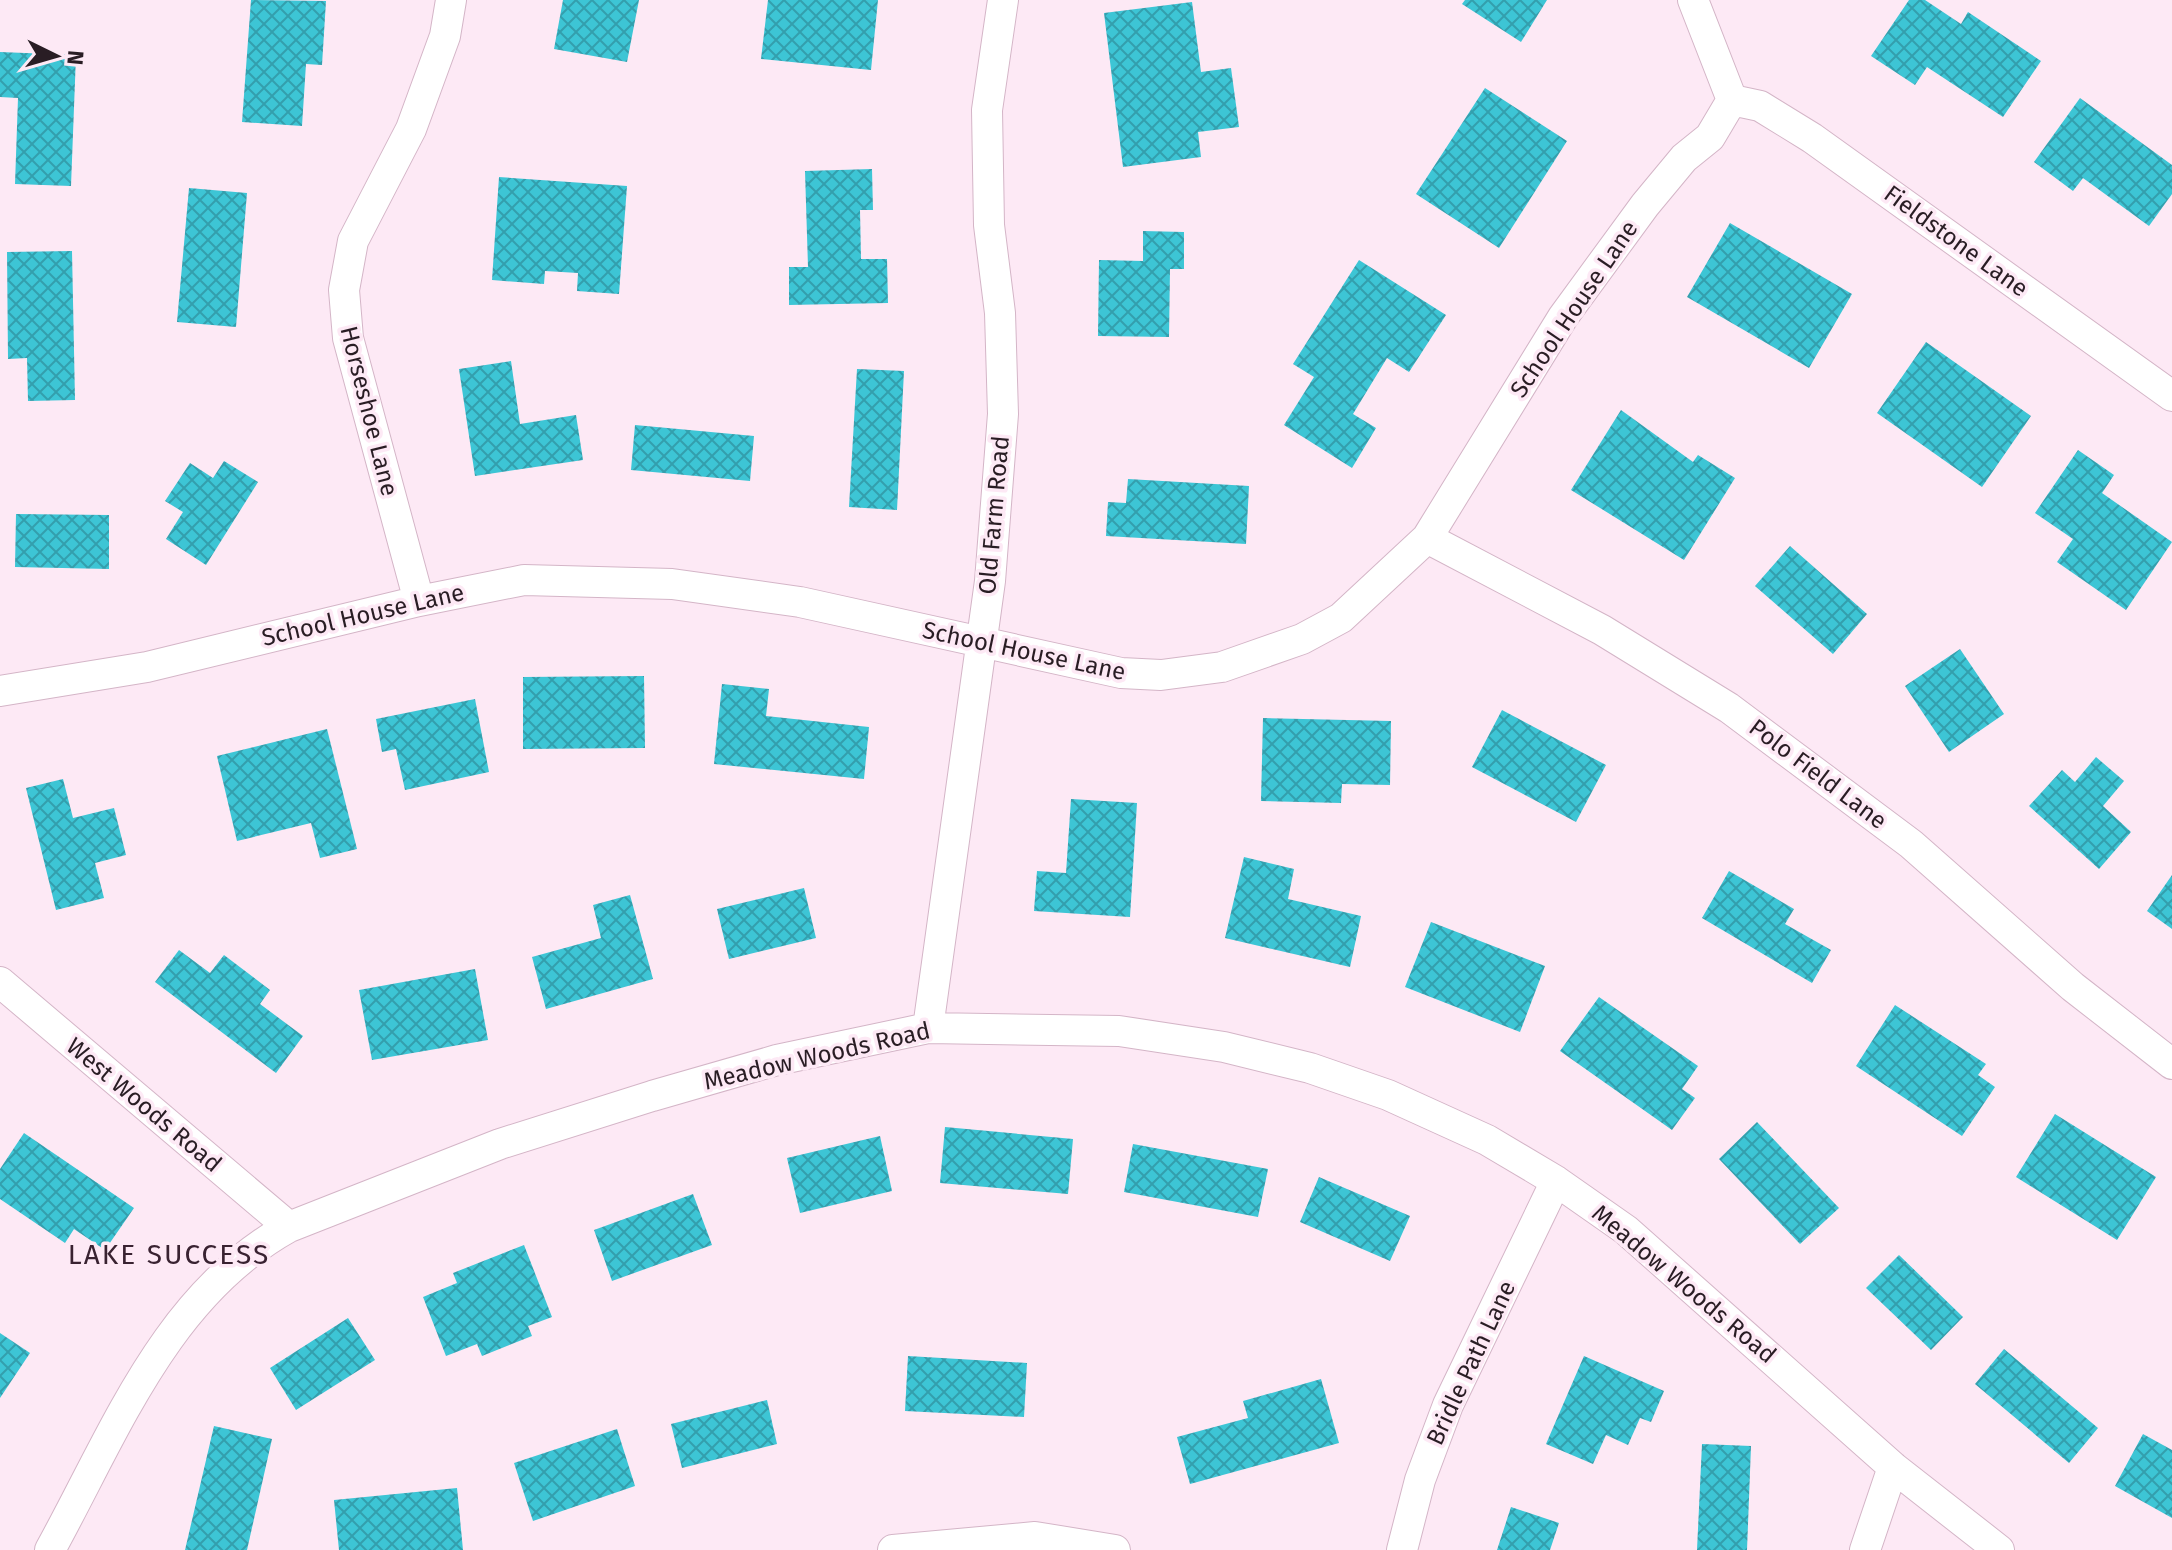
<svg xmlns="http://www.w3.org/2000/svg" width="2172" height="1550" viewBox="0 0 2172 1550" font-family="'Fira Sans',sans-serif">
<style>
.building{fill:url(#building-cross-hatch)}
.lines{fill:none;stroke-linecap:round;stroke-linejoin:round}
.street-casing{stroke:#d4b5c7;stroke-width:32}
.street{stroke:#fff;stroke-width:30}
.labels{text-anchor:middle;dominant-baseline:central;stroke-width:7;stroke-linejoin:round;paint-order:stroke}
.street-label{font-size:24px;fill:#291d24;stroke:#fde9f5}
.quarter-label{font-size:28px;letter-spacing:2px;fill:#392231;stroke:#fde9f5}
</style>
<defs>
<pattern id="building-cross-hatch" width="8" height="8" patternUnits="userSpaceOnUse" patternTransform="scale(2)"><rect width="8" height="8" fill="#3dc5d5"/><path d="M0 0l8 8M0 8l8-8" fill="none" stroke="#339fad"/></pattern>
</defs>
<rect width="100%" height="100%" fill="#fde9f5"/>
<!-- building -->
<path class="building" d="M251 0 326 1 322 65 306 64 302 126 242 122Z
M563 0H639L627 62 554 49Z
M768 0H878L871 70 761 59Z
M1465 0H1547L1521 42 1462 4Z
M1909 0H1925L1961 24 1968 12 2041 61 2003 117 1927 67 1915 85 1871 56Z
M1192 2 1201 72 1231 68 1239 127 1198 132 1201 157 1123 167 1104 13Z
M0 52 76 55 71 186 15 184 18 98 0 97Z
M1485 88 1567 141 1499 248 1416 194Z
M2080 98 2172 165V194L2149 226 2083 178 2073 191 2034 162Z
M872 169 873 210H860L861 259H887L888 303 789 305V267H808L805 171Z
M499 177 627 186 619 294 577 291 578 273 545 271 544 284 492 280Z
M189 188 247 193 236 327 177 322Z
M1730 223 1852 294 1809 368 1687 297Z
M1143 231 1184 232V269H1170L1169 337 1098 336 1099 260 1143 261Z
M72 251 75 400 28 401 27 358 8 359 7 252Z
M1359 260 1446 315 1409 372 1387 358 1353 414 1376 428 1352 468 1284 425 1314 377 1293 364Z
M1926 342 2031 416 1982 487 1877 413Z
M511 361 520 424 576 415 583 460 475 476 459 369Z
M857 369 904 371 897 510 849 507Z
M1621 410 1693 462 1698 455 1735 478 1684 560 1571 490Z
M635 425 754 436 750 481 631 470Z
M2078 450 2114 475 2102 493 2172 542 2126 610 2057 562 2073 539 2035 513Z
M224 461 258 482 206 565 166 539 183 512 165 501 190 463 213 478Z
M1128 479 1249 486 1246 544 1106 536 1108 502 1126 503Z
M16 514 109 515V569L15 567Z
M1790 546 1867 614 1833 654 1755 586Z
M1960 649 2004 714 1949 752 1905 686Z
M644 676 645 748 523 749V677Z
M722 684 769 689 766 716 869 727 864 779 714 764Z
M475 699 489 772 405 790 396 749 382 752 376 719Z
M1502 710 1606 765 1576 822 1472 767Z
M1263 718 1391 721 1390 785 1342 784 1341 803 1261 801Z
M327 729 357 849 320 858 311 823 237 841 217 756Z
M2096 757 2124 781 2103 806 2131 832 2099 869 2029 806 2062 770 2075 782Z
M63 779 73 818 114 808 126 855 95 863 104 898 56 910 26 788Z
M1071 799 1137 803 1130 917 1034 911 1037 871 1066 873Z
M1244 857 1294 869 1288 899 1361 916 1350 967 1225 938Z
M1729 871 1794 909 1785 924 1831 950 1812 983 1702 918Z
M2172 875V929L2147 911Z
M804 888 816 938 729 959 717 909Z
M630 895 653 979 546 1009 532 957 601 938 593 905Z
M1431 922 1545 966 1520 1032 1405 987Z
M179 950 210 973 224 955 270 990 260 1004 303 1036 276 1073 155 982Z
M475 969 488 1040 372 1060 359 990Z
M1599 997 1698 1066 1682 1089 1695 1098 1672 1130 1560 1051Z
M1895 1005 1986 1064 1978 1075 1995 1087 1962 1136 1856 1066Z
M2055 1114 2156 1177 2117 1240 2016 1177Z
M1757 1122 1839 1208 1800 1244 1719 1159Z
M945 1127 1073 1139 1068 1194 940 1183Z
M24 1133 134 1208 105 1250 74 1229 65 1243 0 1199V1169Z
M880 1136 892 1191 800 1213 787 1158Z
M1133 1144 1268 1169 1258 1217 1124 1192Z
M1319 1177 1410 1216 1390 1261 1300 1222Z
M693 1194 712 1245 612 1281 594 1230Z
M524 1245 552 1317 528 1326 532 1336 482 1356 477 1344 446 1356 423 1297 457 1283 453 1273Z
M1899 1255 1963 1317 1931 1350 1866 1288Z
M348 1318 375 1360 296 1410 270 1368Z
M0 1333 30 1353 0 1398Z
M2004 1349 2098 1428 2069 1463 1975 1384Z
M908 1356 1027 1363 1024 1417 905 1411Z
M1584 1356 1664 1391 1651 1422 1640 1418 1628 1445 1606 1435 1593 1464 1546 1444Z
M1321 1379 1339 1443 1190 1484 1177 1437 1248 1418 1243 1401Z
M767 1400 777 1444 682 1468 671 1424Z
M214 1426 272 1439 247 1550H185Z
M617 1429 635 1486 533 1521 514 1463Z
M2143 1434 2172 1450V1518L2115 1486Z
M1702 1444 1751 1446 1747 1550H1697Z
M457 1488 463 1550H339L334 1500Z
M1511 1507 1559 1523 1550 1550H1497Z"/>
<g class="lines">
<!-- street casing -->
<g class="street-casing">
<path id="street" d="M1732 100 1760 106 1812 138 2172 396
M1427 538 1602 630 1729 708 1911 844 2073 987 2172 1064
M419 601 348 338 344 290 353 241 411 129 445 36 451 0
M0 691 147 667 419 601 524 580 672 584 800 602 1121 673 1161 675 1222 667 1302 639 1341 618 1427 538 1563 317 1645 205 1684 158 1710 137 1732 100 1693 0
M0 982 289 1227
M928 1028 990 581 1003 414 1000 313 989 225 987 110 1003 0
M50 1550C115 1432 166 1295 289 1227L500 1144 652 1096 777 1060 928 1028 1119 1031 1224 1047 1310 1068 1388 1095 1487 1140 1556 1181 1626 1230 1893 1467 1999 1550
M893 1550 1035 1537 1115 1550
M1402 1550 1420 1480 1448 1405 1556 1181
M1865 1550 1893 1467"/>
</g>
<!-- street -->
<use href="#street" class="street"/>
</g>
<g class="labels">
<!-- street labels -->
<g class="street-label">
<text transform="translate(1956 241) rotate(36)">Fieldstone Lane</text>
<text transform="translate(1574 309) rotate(-56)">School House Lane</text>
<text transform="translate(369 411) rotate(76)">Horseshoe Lane</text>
<text transform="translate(994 515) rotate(-85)">Old Farm Road</text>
<text transform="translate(363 615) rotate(-13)">School House Lane</text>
<text transform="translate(1024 651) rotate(12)">School House Lane</text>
<text transform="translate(1818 774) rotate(37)">Polo Field Lane</text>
<text transform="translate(817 1056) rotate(-13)">Meadow Woods Road</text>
<text transform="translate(144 1105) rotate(40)">West Woods Road</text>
<text transform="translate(1684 1284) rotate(40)">Meadow Woods Road</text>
<text transform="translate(1471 1363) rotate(-65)">Bridle Path Lane</text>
</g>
<!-- quarter labels -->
<g class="quarter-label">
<text x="169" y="1254">LAKE SUCCESS</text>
</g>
</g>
<!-- north arrow -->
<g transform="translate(56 56) rotate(95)" stroke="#fde9f5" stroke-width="6" paint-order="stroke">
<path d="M0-6L14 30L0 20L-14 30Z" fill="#291d24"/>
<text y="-12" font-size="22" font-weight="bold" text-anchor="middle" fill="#291d24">N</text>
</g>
</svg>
